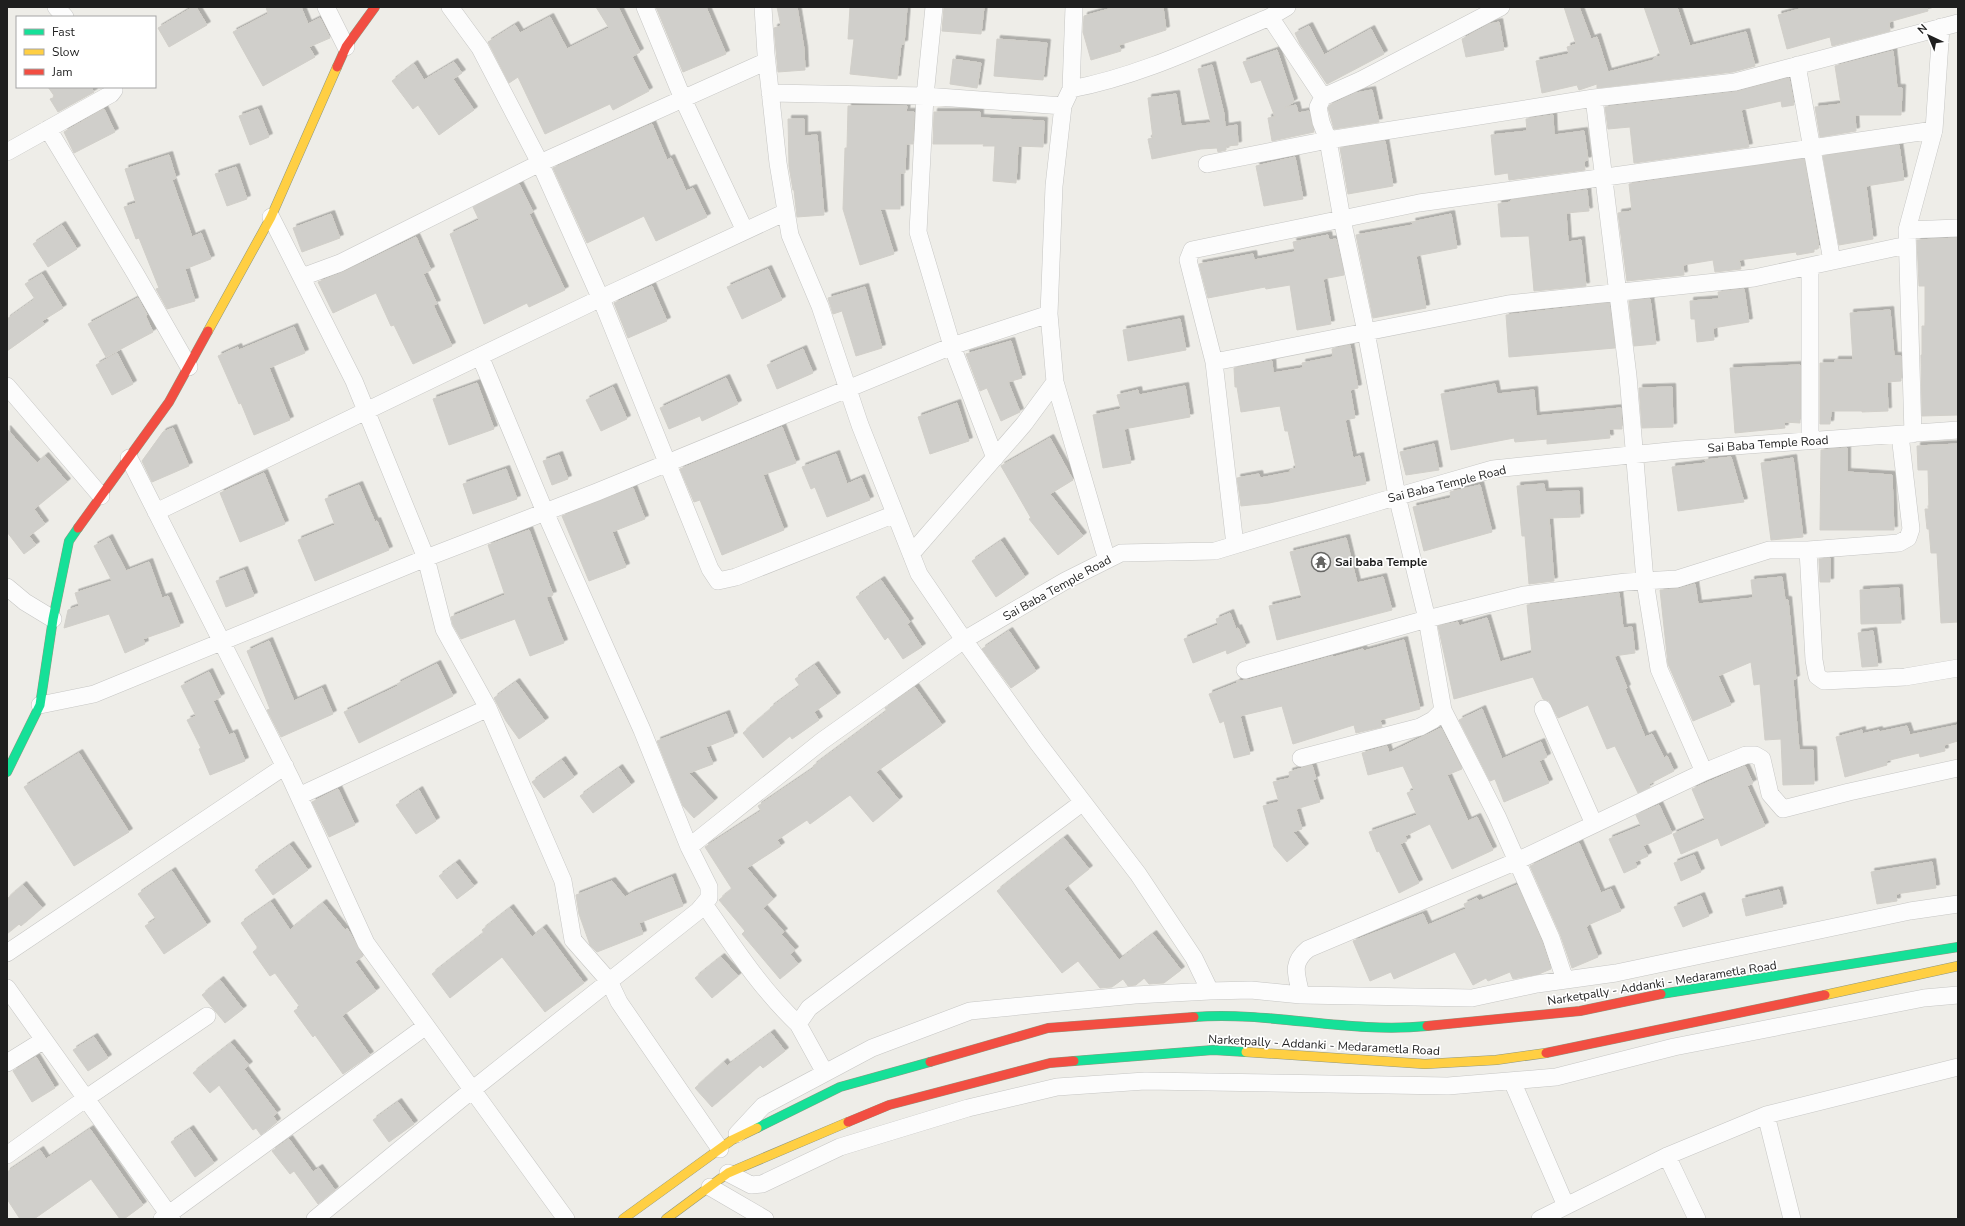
<svg xmlns="http://www.w3.org/2000/svg" width="1965" height="1226" viewBox="0 0 1965 1226" font-family="'Nunito Sans',sans-serif">
<style>
.building{fill:#d0cfcb;stroke:#d1cfc9;filter:url(#shadow)}
.lines{fill:none;stroke-linecap:round;stroke-linejoin:round}
.street-casing{stroke:#c6c6c4;stroke-width:18}
.fast-casing{stroke:#909880;stroke-width:10}
.slow-casing{stroke:#909880;stroke-width:10}
.jam-casing{stroke:#909880;stroke-width:10}
.street{stroke:#fcfcfc;stroke-width:17}
.fast{stroke:#16e098;stroke-width:9}
.slow{stroke:#ffcf43;stroke-width:9}
.jam{stroke:#f24e42;stroke-width:9}
.labels{text-anchor:middle;dominant-baseline:central;stroke-width:3.5;stroke-linejoin:round;paint-order:stroke}
.street-label{font-size:12px;fill:#1f1f1f;stroke:#fff}
.poi-label{font-size:12px;font-weight:bold;fill:#1f1f1f;stroke:#fff;text-anchor:start}
</style>
<defs>
<filter id="shadow"><feDropShadow dx="3.5" dy="-3.5" stdDeviation="0" flood-color="#0004"/></filter>
</defs>
<rect width="100%" height="100%" fill="#eeede8"/>
<!-- building -->
<path class="building" d="M193 7H196L207 25 169 47 158 28Z
M266 7H301L308 24 320 18 330 38 309 47 315 57 263 86 233 32 268 14Z
M596 7H618L640 52 632 57 649 91 613 110 610 104 545 134 518 77 509 83 488 42 515 25 520 33 550 17 567 49 609 28Z
M656 7H706L726 54 683 72Z
M777 7H797L804 49 805 70 778 72 774 28 781 26Z
M850 7H907L904 44H901L897 79 850 74 854 39H848Z
M944 7H984L981 34 942 31Z
M1116 7H1163L1166 30 1119 45 1121 51 1091 60 1083 32 1084 16Z
M1564 7H1579L1591 39 1597 37 1608 72 1654 60V58L1661 56 1644 7H1677L1690 46 1746 32 1755 66 1733 72 1597 88V84L1579 90 1577 85 1542 93 1536 61 1569 54 1567 47 1576 44Z
M1807 7H1927L1928 11 1889 22 1890 31 1832 46 1830 37 1787 49 1778 15Z
M1499 22 1504 50 1466 57 1462 39 1490 24Z
M1309 26 1324 55 1371 29 1384 54 1327 84 1300 44 1295 33Z
M997 39 1047 43 1043 80 994 76Z
M1277 50 1294 102 1284 108 1296 105 1298 113 1309 111 1314 132 1272 141 1268 118 1275 117 1261 80 1251 83 1243 62Z
M1893 51 1897 88H1902L1901 115H1855L1856 131 1820 137 1815 107 1841 104 1835 66Z
M953 59 981 63 977 88 950 84Z
M454 62 462 73 453 79 474 110 439 135 418 105 413 109 392 81 414 64 424 80Z
M1212 65 1224 114 1225 127 1237 125 1238 145 1226 146V150L1218 152 1217 148 1201 149 1152 159 1148 139 1153 138 1148 98 1176 94 1181 126 1211 123 1198 69Z
M1789 78 1794 105 1782 107 1781 101 1741 110 1749 147 1634 163 1630 127 1608 129 1605 107 1736 92Z
M48 87H91L94 92 58 112 50 99 55 97Z
M1372 90 1379 122 1334 129 1328 108 1330 105 1356 93Z
M848 106H907L906 112H914L913 144H906L905 173H900V209H880L894 254 860 265 843 209 845 148H847Z
M104 109 115 132 74 153 64 132Z
M258 109 269 137 250 145 239 116Z
M934 112H980V118L1044 121 1043 147 1018 146 1016 183 993 181 995 146H983L984 144H933Z
M1553 115 1554 135 1584 131 1588 160 1584 161 1585 170 1509 180 1508 173 1495 175 1491 135 1527 131 1526 119Z
M788 119H804V136L817 135 824 215 797 217 794 190H793L789 166Z
M652 124 667 160 671 158 686 191 693 188 707 217 656 241 644 216 587 243 553 168Z
M1385 141 1393 186 1348 194 1340 148Z
M1899 145 1904 180 1866 186 1873 239 1839 245 1823 156Z
M169 155 176 178 172 180 192 237 201 233 211 259 185 269 195 301 167 309 156 289 159 288 139 238 136 239 124 207 136 203 125 169Z
M1295 157 1303 199 1264 206 1256 166Z
M1804 159 1819 248 1814 249V252L1797 255 1796 252 1739 260 1741 269 1715 272 1713 260 1683 265 1684 275 1627 281 1618 213 1632 211 1629 184Z
M236 167 247 199 227 206 215 174Z
M519 184 533 212 529 214 565 290 529 307 527 303 484 324 450 234 479 220 473 207Z
M1587 190 1589 211 1566 213 1568 242 1581 240 1586 286 1534 291 1529 236 1501 237 1498 204 1511 202V200Z
M331 214 340 238 302 252 293 228Z
M1451 214 1457 248 1416 256 1426 308 1373 318 1356 235 1413 225 1412 222Z
M62 225 77 249 48 267 33 244Z
M1328 235 1329 240 1336 239 1344 275 1323 279 1331 324 1297 330 1290 285 1266 289 1265 287 1208 298 1199 264 1253 254 1254 260 1295 252 1293 242Z
M416 237 431 270 423 274 437 304 433 305 452 346 413 364 394 325 391 326 376 293 333 313 318 282 344 272Z
M1958 238V415L1922 416 1921 355H1922V326H1925V286H1919L1917 240Z
M768 269 782 300 742 319 727 287Z
M42 274 63 308 42 321 45 324 7 351V319L35 299 25 284Z
M652 286 667 321 628 338 614 303Z
M865 287 882 348 856 356 842 311 833 314 828 298Z
M1744 289 1749 322 1713 328 1714 340 1697 342 1695 319H1691L1690 301 1719 299 1718 292Z
M138 298 147 315H145L153 332 106 357 88 324Z
M1650 299 1656 344 1634 346 1629 301Z
M1609 303 1615 348 1509 357 1506 315Z
M1890 310 1894 356H1901V381L1887 382 1888 411 1862 412V411H1831L1830 424H1820V363H1835V360H1853L1850 313Z
M1180 319 1186 350 1128 361 1123 330Z
M294 327 305 353 269 368 290 420 254 435 241 403 239 404 218 356 238 347 239 350Z
M1011 341 1022 378 1008 382 1020 412 1001 421 987 388 980 391 966 354Z
M1350 345 1358 388 1350 390 1355 418 1345 420 1353 458 1360 456 1366 484 1269 503 1241 506 1237 478 1259 474 1260 478 1291 472 1290 470 1296 468 1288 431H1285L1280 406 1241 412 1237 387H1235L1234 368 1272 361 1273 373 1303 368 1302 363 1333 357 1332 349Z
M803 349 813 373 777 389 767 365Z
M117 353 133 384 112 395 96 365Z
M1800 365V423L1784 422 1785 428 1735 433 1730 368Z
M726 378 738 404 702 421 700 416 669 429 660 408Z
M477 383 494 429 449 445 433 399Z
M1495 384 1497 394 1534 390 1536 416 1621 408 1622 429H1609L1610 438 1547 444V439L1515 442 1514 438 1451 450 1441 394Z
M1185 386 1190 417 1124 429 1131 463 1103 468 1093 415 1121 409 1117 395 1138 390 1139 395Z
M613 387 627 419 601 431 586 400Z
M1672 387 1673 427 1642 428 1639 388Z
M957 403 969 441 930 454 918 417Z
M782 427 796 463 763 475 784 530 722 555 700 500 694 502 680 469Z
M173 428 189 466 152 482 142 461 163 432Z
M7 429 37 463 45 456 67 482 34 509 45 524 29 536 36 545 24 554 7 532Z
M1050 438 1073 480 1050 494 1083 536 1058 555 1029 519 1031 518 1001 466Z
M1434 444 1439 470 1406 475 1400 452Z
M1958 444V622L1941 623 1937 553H1931L1929 529H1927L1925 509H1929L1928 470H1918L1917 446Z
M1847 448V472L1892 475 1894 530H1820L1821 450Z
M836 454 847 484 861 478 870 500 827 517 815 487 811 489 802 467Z
M559 455 568 479 552 485 543 461Z
M1731 457 1744 502 1678 511 1672 467 1706 463 1705 460Z
M1793 458 1803 537 1771 540 1761 463Z
M506 469 517 499 473 514 463 484Z
M264 473 285 524 240 542 220 493Z
M1544 484 1545 492 1579 491 1580 517 1549 518 1554 581 1529 584 1525 536H1522L1517 486Z
M359 485 375 522 377 521 389 550 315 581 298 540 335 525 325 499Z
M1480 485 1492 532 1424 551 1413 507 1451 498 1450 492Z
M633 488 645 519 612 532 626 567 589 581 562 516Z
M529 530 553 595 546 597 564 643 530 656 515 619 461 639 453 625 451 617 505 595 488 545Z
M109 538 126 571 149 562 162 598 168 596 180 626 143 639 145 644 125 653 109 614 64 628 68 610 79 606 75 593 112 581 94 546Z
M1346 538 1357 583 1383 577 1392 610 1277 640 1269 606 1302 598 1290 552Z
M1001 541 1025 577 996 597 972 561Z
M1830 558V582H1820L1819 559Z
M244 570 254 596 226 607 216 581Z
M1782 577 1785 600H1788L1796 679 1793 680 1799 750H1813L1814 784 1783 785 1781 739 1765 740 1760 684 1754 685 1751 662 1718 676 1731 705 1693 721 1668 664 1660 590 1678 589 1695 584 1698 604 1753 598 1751 580Z
M881 580 910 622 907 624 922 647 903 659 888 637 885 640 856 597Z
M1899 588 1901 623 1861 624 1860 590Z
M1619 593 1623 628 1632 627 1635 653 1614 656 1627 688 1625 689 1645 737 1652 734 1664 758 1667 756 1674 771 1649 784 1650 787 1638 793 1615 746 1607 749 1588 705 1558 718 1549 701 1543 699 1533 677 1454 699 1438 626 1458 622 1459 626 1487 618 1500 662 1532 653 1527 605Z
M1230 613 1236 629 1238 628 1246 646 1227 654 1226 650 1193 663 1184 639 1218 625 1216 619Z
M1009 631 1036 671 1011 688 982 649Z
M1873 631 1878 666 1862 667 1858 633Z
M1404 640 1420 709 1380 720 1382 727 1356 733 1354 725 1293 744 1282 706 1240 716 1250 754 1234 758 1224 721 1220 723 1209 694 1237 683V681L1248 680 1333 656 1334 657 1363 649 1364 651Z
M269 641 294 701 322 688 333 714 281 737 267 710 270 709 247 651Z
M437 664 453 696 359 743 344 712 398 686 397 684Z
M815 665 837 696 814 712 819 720 792 739 790 736 763 758 743 733 771 709 770 708 800 686 795 679Z
M209 672 221 697 213 701 229 735 234 733 245 761 210 775 199 749 201 748 187 720 196 716 181 686Z
M516 682 545 721 519 739 506 721 494 698Z
M915 687 942 725 876 772 899 800 873 822 850 795 810 824 807 820 777 840 781 846 747 868 773 899 763 908 784 932 781 934 795 950 790 954 798 964 780 979 742 934 745 931 719 900 732 889 705 847 761 811 758 806 814 768 813 766 887 711 885 708Z
M1482 709 1502 759 1541 742 1547 757 1539 761 1549 783 1504 802 1495 779 1490 781 1459 720Z
M726 714 734 736 706 747 713 764 689 773 714 801 694 818 683 806 657 741Z
M1958 725V741L1944 745 1945 751 1920 757 1919 753 1886 761 1887 765 1845 777 1836 737 1862 730V734L1879 730V732L1907 726 1910 735Z
M1441 728 1462 769 1447 775 1468 821 1477 817 1493 850 1452 869 1430 824 1405 836 1407 841 1400 844 1419 883 1399 893 1379 851 1377 852 1369 832 1417 815 1407 793 1414 790 1403 766 1368 775 1362 753 1387 746 1389 753Z
M79 753 129 832 74 866 24 787Z
M562 760 574 777 544 798 532 782Z
M1312 765 1316 779 1313 780 1320 802 1296 809 1302 829 1293 832 1305 847 1287 862 1274 847 1263 806 1279 802 1273 782 1290 778 1289 772Z
M1745 766 1753 783 1747 786 1765 826 1721 846 1718 838 1681 854 1673 834 1705 820 1692 789Z
M619 768 631 785 593 813 580 796Z
M338 789 355 825 329 837 312 802Z
M419 790 436 821 416 834 396 805Z
M1659 805 1672 833 1643 846 1648 856 1635 862 1637 867 1624 873 1609 839 1641 826 1636 815Z
M1064 838 1089 869 1064 889 1119 960 1153 934 1181 970 1164 983 1149 984 1144 978 1136 985 1128 986 1123 979 1112 987 1100 988 1078 961 1062 973 997 891Z
M1579 843 1601 893 1611 889 1621 911 1588 925V926L1586 927 1598 957 1572 968 1560 934 1530 866Z
M290 845 308 870 273 895 255 870Z
M1694 855 1701 872 1681 881 1674 863Z
M1932 862 1936 888 1896 894 1897 901 1877 904 1871 872Z
M456 863 474 886 457 899 439 876Z
M172 871 207 925 164 954 145 926 156 919 138 894Z
M672 877 683 906 639 923 643 934 597 952 590 945 579 914 576 895 612 881 625 897 632 893Z
M23 885 42 908 21 926 19 924 7 934V899Z
M1517 885 1542 942 1551 969 1539 974 1513 979 1510 972 1488 981 1486 978 1473 985 1455 952 1394 979 1391 972 1370 981 1353 941 1423 914 1428 925 1466 909 1464 904 1477 898 1479 901Z
M1779 890 1783 907 1746 916 1742 899Z
M1701 896 1709 916 1683 927 1674 907Z
M271 902 290 930 323 903 345 930 347 928 363 956 355 962 376 991 342 1016 370 1055 343 1074 315 1035 313 1037 294 1011 300 1007 275 973 270 976 253 952 258 948 241 923Z
M510 908 532 937 543 928 584 983 545 1012 502 957 450 998 432 974 484 933 482 930Z
M721 957 738 976 712 998 695 978Z
M220 980 243 1009 225 1023 202 995Z
M771 1033 785 1051 763 1068 760 1065 712 1107 695 1088 724 1062 727 1066Z
M94 1037 108 1058 88 1071 73 1050Z
M231 1043 249 1065 244 1069 277 1113 273 1116 277 1122 261 1135 256 1128 253 1130 219 1085 210 1093 193 1073Z
M36 1057 55 1088 32 1102 13 1071Z
M398 1102 414 1124 389 1142 373 1120Z
M90 1129 143 1205 124 1219H120L91 1179 34 1219H20L7 1199V1172L40 1150 46 1159Z
M190 1129 214 1163 195 1177 171 1142Z
M289 1139 313 1172 319 1168 335 1190 318 1204 294 1171 290 1174 272 1151Z"/>
<g class="lines">
<!-- street casing -->
<g class="street-casing">
<path id="street" d="M56 7 65 17
M326 7 346 47
M450 7 480 48 540 163 604 306 710 569 718 581 736 577 895 514
M645 7 683 99 745 231
M763 7 766 54 778 163 790 235 820 306 860 425 919 574 964 640 1037 742 1138 874 1194 958 1210 991
M1270 17 1323 97
M1797 65 1832 261
M1071 89 1074 7
M770 93 925 96 1063 106 1071 89C1141 76 1205 44 1270 17L1287 7
M1594 98 1628 376 1645 581 1659 669 1704 772
M48 129 135 273 189 367
M7 152 111 94 114 90 113 87
M1207 164 1328 140 1594 98 1735 82 1958 23
M271 217 354 381 426 558 444 629 488 708 563 881 573 940 609 981 619 1002 720 1149
M1907 230 1958 228
M302 277 340 263 540 163 767 61
M1214 362 1188 260 1192 250 1419 203 1757 156 1934 130
M1055 382 1107 560
M7 386 101 496
M1913 434 1907 230 1934 130 1941 27
M1810 441V266
M129 458 291 779 366 943 566 1219
M995 458 952 346 1049 314 1054 186 1063 106
M156 512 601 298 786 212
M1235 545 1214 362 1508 304 1754 278 1907 245
M1808 550 1814 660 1817 676 1824 681 1905 677 1958 668
M911 554 1024 424 1055 382 1049 314
M7 587 25 602 53 619
M1245 670 1427 619 1524 595 1626 582 1677 579 1769 550H1808L1899 543 1908 538 1911 529 1900 435
M40 705 94 694 426 558 597 492 952 346 918 232 925 96 934 7
M1543 709 1594 824
M1443 710 1497 816 1551 938 1565 980
M1301 758 1420 727 1433 720 1443 710 1427 619 1397 496 1366 332 1342 219 1328 140 1321 122 1318 107 1323 97 1361 80 1501 7
M299 796 488 708
M689 847 822 741 964 640 1065 581 1121 553 1215 551 1378 502 1493 469 1679 450 1958 430
M704 904C733 946 761 989 798 1024
M7 953 285 766
M7 988 172 1219
M1301 995C1297 975 1290 964 1308 949L1517 861 1704 772 1746 755H1755L1762 759 1770 794 1783 809 1849 792 1958 768
M7 1063 44 1040
M825 1073 798 1024 809 1008 1083 802
M1512 1081 1566 1206 1667 1156 1766 1115 1958 1067
M1766 1115 1792 1219
M737 1134 763 1106 872 1048 970 1011 1135 995 1210 991 1251 990 1301 995 1472 998 1537 984 1616 973 1910 911 1958 904
M7 1155 85 1099 207 1016
M1667 1156 1697 1219
M728 1173 751 1185 762 1184 840 1147 968 1108 1057 1087 1145 1081 1448 1086 1556 1077 1674 1047 1924 998 1958 995
M710 1187 765 1219
M162 1219 426 1026
M315 1219 472 1090 698 911 709 898V887L689 847 642 730 545 512 480 356
M1540 1219 1566 1206"/>
</g>
<!-- fast casing -->
<g class="fast-casing">
<path id="fast" d="M7 772 40 705 53 619 69 541 78 528
M1661 994 1958 947
M1194 1017C1271 1011 1349 1034 1427 1026
M1074 1061 1213 1050 1246 1052
M757 1128 840 1087 930 1062"/>
</g>
<!-- slow casing -->
<g class="slow-casing">
<path id="slow" d="M208 331 271 217 337 67
M1825 995 1958 966
M1246 1052 1425 1064 1496 1060 1546 1053
M623 1219 732 1140 757 1128
M666 1219 728 1173 848 1122"/>
</g>
<!-- jam casing -->
<g class="jam-casing">
<path id="jam" d="M337 67 346 47 375 7
M78 528 169 402 208 331
M1427 1026 1580 1011 1661 994
M1546 1053 1825 995
M930 1062 1048 1028 1194 1017
M848 1122 889 1105 1050 1063 1074 1061"/>
</g>
<!-- street -->
<use href="#street" class="street"/>
<!-- fast -->
<use href="#fast" class="fast"/>
<!-- slow -->
<use href="#slow" class="slow"/>
<!-- jam -->
<use href="#jam" class="jam"/>
</g>
<!-- icons -->
<defs>
<g id="temple-ring" transform="scale(1)"><circle r="9.5" fill="#fff" stroke="#676765" stroke-width="1.5"/><path d="M0-6L5-2H3V0L6.5 2.5H4V6H1.5V3h-3V6H-4V2.5H-6.5L-3 0V-2H-5Z" fill="#676765"/></g>
</defs>
<g fill-rule="evenodd">
<use href="#temple-ring" x="1321" y="562"/>
</g>
<g class="labels">
<!-- street labels -->
<g class="street-label">
<text transform="translate(1768 444) rotate(-4)">Sai Baba Temple Road</text>
<text transform="translate(1447 484) rotate(-14)">Sai Baba Temple Road</text>
<text transform="translate(1057 588) rotate(-29)">Sai Baba Temple Road</text>
<text transform="translate(1662 983) rotate(-9)">Narketpally - Addanki - Medarametla Road</text>
<text transform="translate(1324 1045) rotate(3)">Narketpally - Addanki - Medarametla Road</text>
</g>
<!-- poi labels -->
<g class="poi-label">
<text x="1335" y="562">Sai baba Temple</text>
</g>
</g>
<!-- border -->
<rect width="1965" height="1226" fill="none" stroke="#1f1f1f" stroke-width="16"/>
<!-- legend -->
<rect x="16" y="16" width="140" height="72" fill="#ffffff" stroke="#a5a5a5"/>
<rect x="24" y="29" width="20" height="6" fill="#16e098" stroke="#a5a5a5"/>
<text x="52" y="36" font-size="12" fill="#1f1f1f">Fast</text>
<rect x="24" y="49" width="20" height="6" fill="#ffcf43" stroke="#a5a5a5"/>
<text x="52" y="56" font-size="12" fill="#1f1f1f">Slow</text>
<rect x="24" y="69" width="20" height="6" fill="#f24e42" stroke="#a5a5a5"/>
<text x="52" y="76" font-size="12" fill="#1f1f1f">Jam</text>
<!-- north arrow -->
<g transform="translate(1929 36) rotate(316)" stroke="#ffffff" stroke-width="3" paint-order="stroke">
<path d="M0-3L7 15L0 10L-7 15Z" fill="#1f1f1f"/>
<text y="-6" font-size="11" font-weight="bold" text-anchor="middle" fill="#1f1f1f">N</text>
</g>
</svg>
